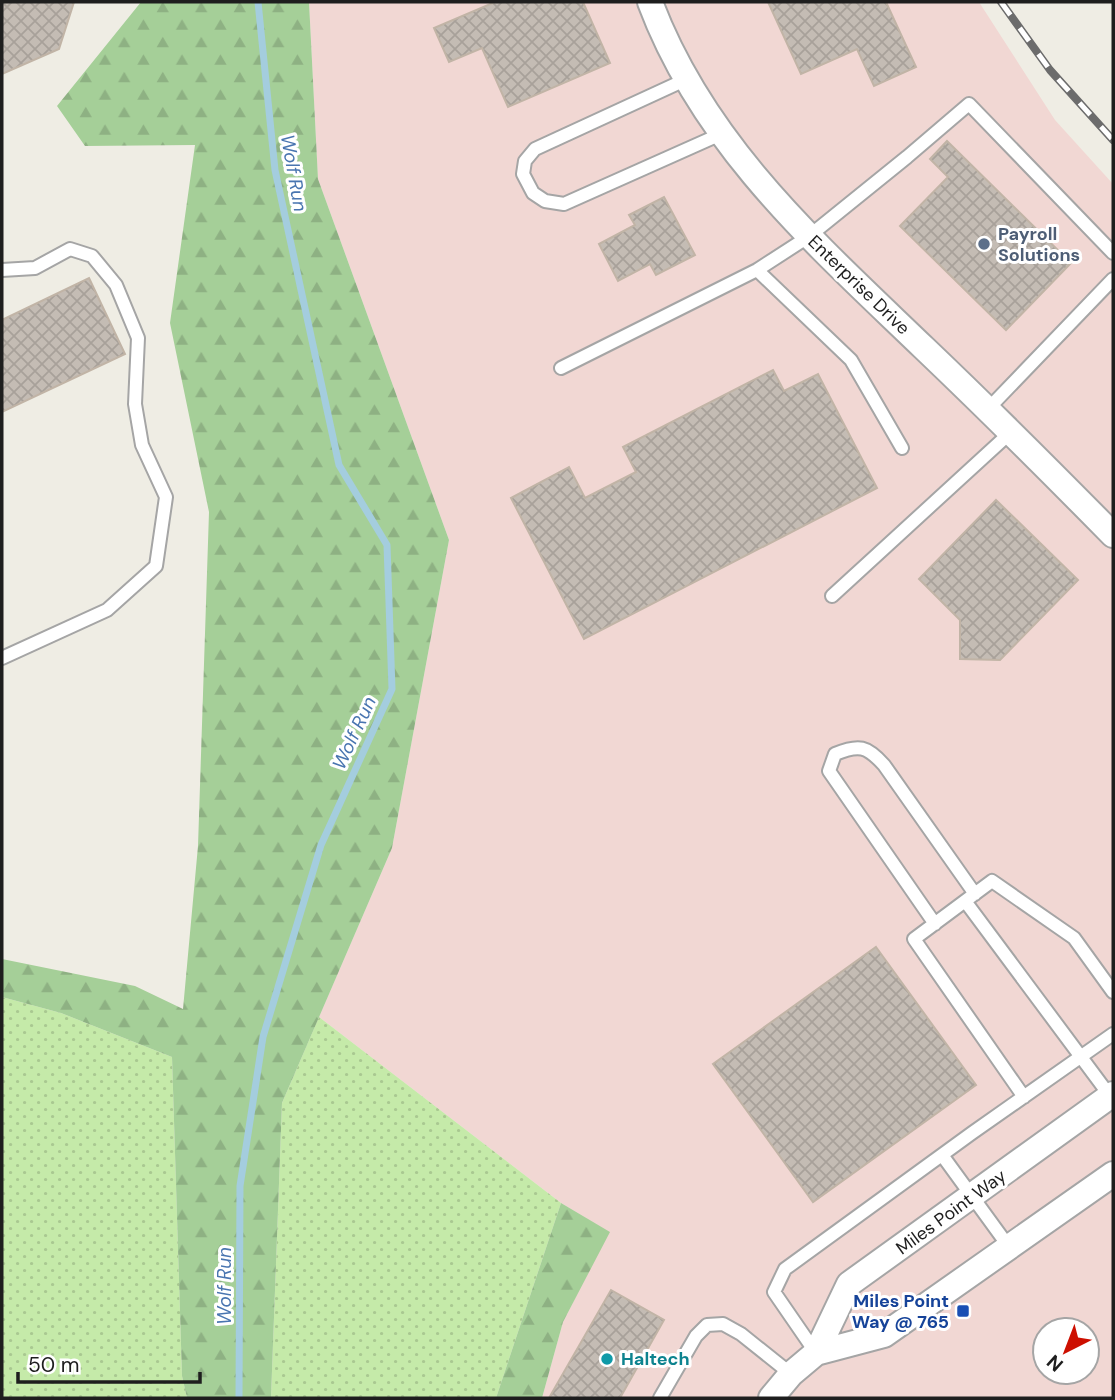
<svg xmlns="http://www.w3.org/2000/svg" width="1115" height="1400" viewBox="0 0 1115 1400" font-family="'DM Sans',sans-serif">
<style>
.commercial{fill:#f1d7d3;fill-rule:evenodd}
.grass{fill:url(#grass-dots)}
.forest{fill:url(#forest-firs)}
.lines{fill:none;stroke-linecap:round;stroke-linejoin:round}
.stream{stroke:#a4cdde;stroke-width:7}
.building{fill:url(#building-cross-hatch);stroke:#c1b4a6;stroke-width:2}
.lane-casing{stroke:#a5a5a5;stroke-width:16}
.street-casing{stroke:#a5a5a5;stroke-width:28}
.lane{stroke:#fff;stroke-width:12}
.street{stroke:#fff;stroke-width:24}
.rail-casing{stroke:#6c6c6c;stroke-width:8}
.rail{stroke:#fff;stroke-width:5;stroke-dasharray:16;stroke-linecap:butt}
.service-dot{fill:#5c6f8a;stroke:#fff;stroke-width:2.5}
.transit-dot{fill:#1a4fb4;stroke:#fff;stroke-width:2.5}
.culture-dot{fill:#0f9aa8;stroke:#fff;stroke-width:2.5}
.labels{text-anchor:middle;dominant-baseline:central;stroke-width:6;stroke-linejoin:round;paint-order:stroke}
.service-label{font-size:18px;font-weight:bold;fill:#4e5e75;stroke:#fff;text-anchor:start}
.street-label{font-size:18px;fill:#1e1e1e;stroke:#fff}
.transit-label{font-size:18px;font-weight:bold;fill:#164399;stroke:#fff;text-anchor:end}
.culture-label{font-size:18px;font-weight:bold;fill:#0d838f;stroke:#fff;text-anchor:start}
.water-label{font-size:19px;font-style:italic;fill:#4975b0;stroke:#fff}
</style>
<defs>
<pattern id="grass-dots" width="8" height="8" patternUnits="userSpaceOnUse" patternTransform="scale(1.75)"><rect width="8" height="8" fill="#c5eaa9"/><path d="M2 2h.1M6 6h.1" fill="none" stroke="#a9c891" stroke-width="1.8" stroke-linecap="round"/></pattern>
<pattern id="forest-firs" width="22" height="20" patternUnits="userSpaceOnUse" patternTransform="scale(1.75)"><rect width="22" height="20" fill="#a5cf98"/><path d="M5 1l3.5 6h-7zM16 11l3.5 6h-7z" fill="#8eb183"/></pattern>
<pattern id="building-cross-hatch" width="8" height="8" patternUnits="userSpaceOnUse" patternTransform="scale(1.75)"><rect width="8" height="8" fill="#c4bcb4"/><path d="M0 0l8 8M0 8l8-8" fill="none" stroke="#a8a19a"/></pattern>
</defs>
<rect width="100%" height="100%" fill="#efede4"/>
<!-- commercial -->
<path class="commercial" d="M309 2H979L1055 120 1113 184V1398H542L563 1322 609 1232 561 1203 319 1017 392 848 449 540 318 179ZM1045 1330H1087V1372H1045Z"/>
<!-- grass -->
<path class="grass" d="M2 997 61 1013 172 1057 182 1376 187 1398H2Z
M319 1017 561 1203 496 1398H271L282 1103Z"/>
<!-- forest -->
<path class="forest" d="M141 2H309L318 179 449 540 392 848 282 1103 271 1398H187L182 1376 172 1057 61 1013 2 997V959L135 986 183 1009 198 846 209 512 170 323 195 145 85 146 57 106Z
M561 1203 610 1232 563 1322 542 1398H496Z"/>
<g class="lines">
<!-- stream -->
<path class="stream" d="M239 1398 240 1186 263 1037 321 845 392 689 387 545 339 465 275 170 258 2"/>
</g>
<!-- building -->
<path class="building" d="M2 2H74L59 49 2 74Z
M495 2H583L610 63 508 107 482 48 449 62 434 28Z
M768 2H886L916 67 874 86 857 49 801 74Z
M947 141 1071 263 1006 330 900 226 948 177 930 159Z
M664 197 695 255 656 275 650 264 618 281 599 244 635 225 629 215Z
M89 278 125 354 2 412V320Z
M773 370 784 391 818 374 877 488 584 639 511 498 569 467 585 498 636 472 623 447Z
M996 500 1078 580 1000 660 960 659V620L919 579Z
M876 947 976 1085 813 1202 713 1064Z
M611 1290 664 1320 620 1398H549Z"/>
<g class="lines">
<!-- lane casing -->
<g class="lane-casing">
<path id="lane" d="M687 79 535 149 525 161 523 174 533 193 545 201 564 204 721 134
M2 270 35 268 70 249 92 256 116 285 138 338 135 404 142 445 166 497 156 566 107 610 2 658
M757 270 851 360 902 448
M561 368 757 270 808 237 907 157 969 104 1113 253
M988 409 1113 279
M832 596 1011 432
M965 901 1110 1096
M935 924 829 771 835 754C859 744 867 746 884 765L975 894
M1024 1097 914 939 992 881 1074 938 1113 992
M942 1155 1009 1247
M816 1353 774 1292 785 1269 972 1133 1113 1034
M660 1398 696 1336 707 1325 723 1324 741 1334 791 1374"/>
</g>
<!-- street casing -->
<g class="street-casing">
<path id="street" d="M650 2C704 146 816 244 924 348 988 409 1051 472 1113 535
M816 1353 884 1335 1113 1174
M771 1398 791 1374 816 1353 849 1284 1113 1094"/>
</g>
<!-- lane -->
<use href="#lane" class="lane"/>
<!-- street -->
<use href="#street" class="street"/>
<!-- rail casing -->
<g class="rail-casing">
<path id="rail" d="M1001 2 1050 70 1113 140"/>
</g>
<!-- rail -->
<use href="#rail" class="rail"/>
</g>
<!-- markers -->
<circle class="service-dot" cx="984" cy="244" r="7"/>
<rect class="transit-dot" x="956" y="1304" width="14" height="14" rx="3.5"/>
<circle class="culture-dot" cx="607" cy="1359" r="7"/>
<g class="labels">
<!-- service labels -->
<g class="service-label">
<text x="998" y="234">Payroll<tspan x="998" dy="21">Solutions</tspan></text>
</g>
<!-- street labels -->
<g class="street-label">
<text transform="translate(859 285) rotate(44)">Enterprise Drive</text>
<text transform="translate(951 1212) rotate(-36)">Miles Point Way</text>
</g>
<!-- transit labels -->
<g class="transit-label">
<text x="949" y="1301">Miles Point<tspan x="949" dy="21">Way @ 765</tspan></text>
</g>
<!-- culture labels -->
<g class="culture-label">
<text x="621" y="1359">Haltech</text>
</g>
<!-- water labels -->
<g class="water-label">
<text transform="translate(294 173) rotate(80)">Wolf Run</text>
<text transform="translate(354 733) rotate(-65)">Wolf Run</text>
<text transform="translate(224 1286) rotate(-90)">Wolf Run</text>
</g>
</g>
<!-- border -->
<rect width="1115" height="1400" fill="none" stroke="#1e1e1e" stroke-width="7"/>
<!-- north arrow -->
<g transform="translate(1066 1351) rotate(222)"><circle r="33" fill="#ffffff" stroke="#a5a5a5" stroke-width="2"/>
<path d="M0-5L12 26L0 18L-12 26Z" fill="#cd0f00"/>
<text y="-10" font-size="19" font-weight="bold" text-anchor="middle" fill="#1e1e1e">N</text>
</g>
<!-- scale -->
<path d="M18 1372v10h182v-10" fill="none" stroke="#1e1e1e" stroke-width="3.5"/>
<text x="28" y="1372" font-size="21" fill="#1e1e1e" stroke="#ffffff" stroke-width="5" paint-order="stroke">50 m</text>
</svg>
